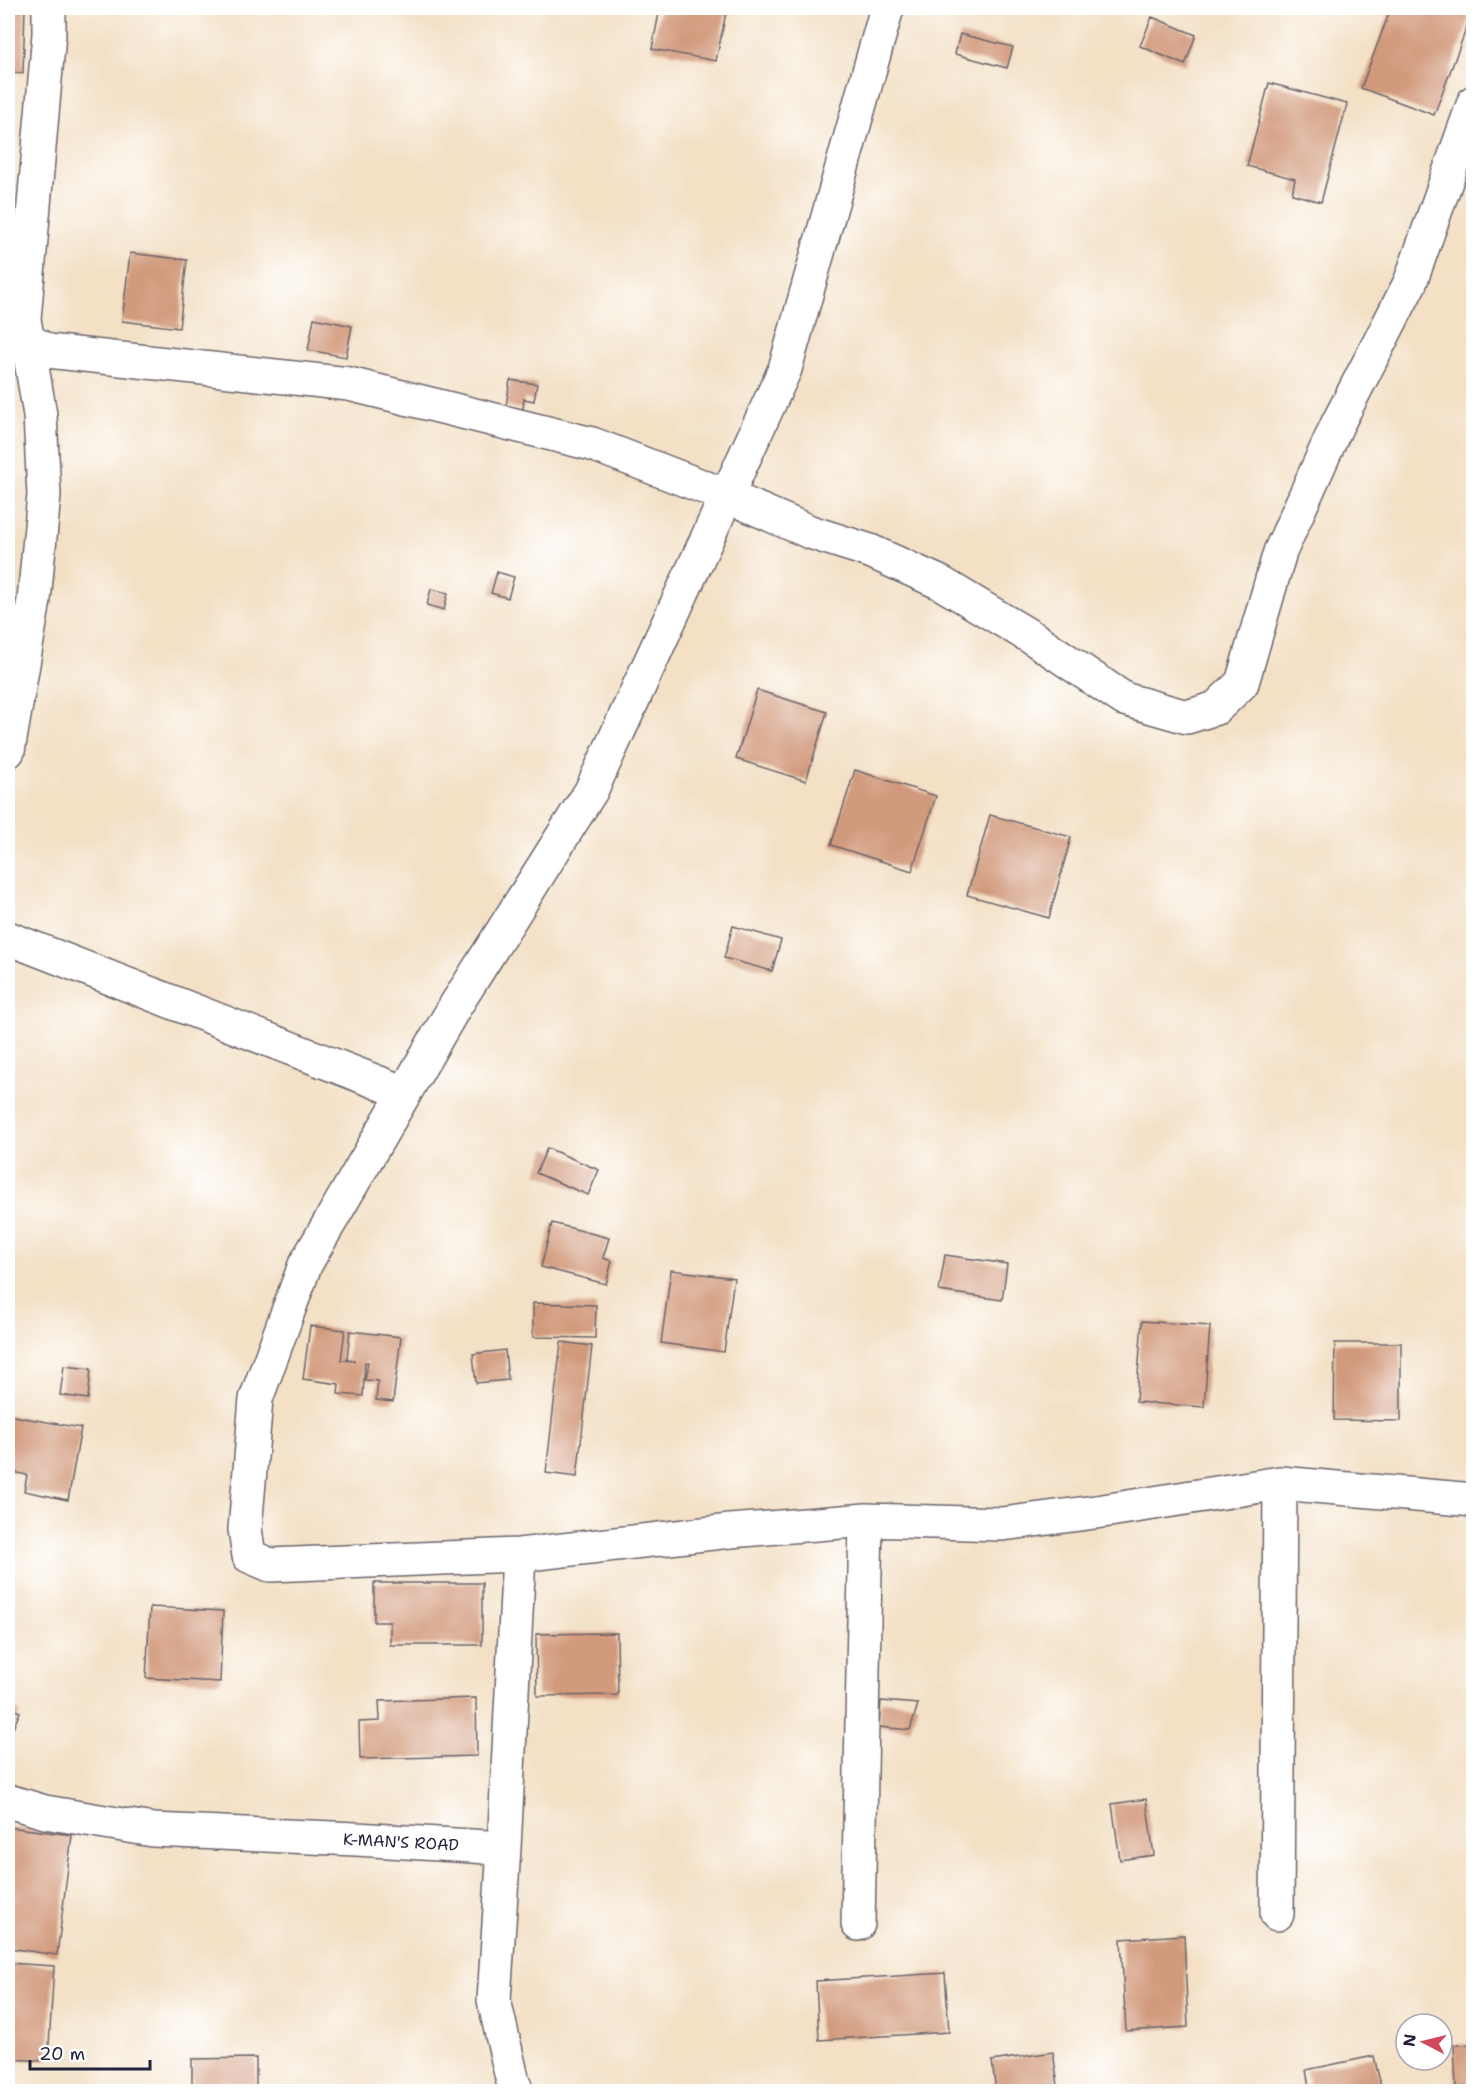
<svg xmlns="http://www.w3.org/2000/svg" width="1481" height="2099" viewBox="0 0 1481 2099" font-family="'Shantell Sans',sans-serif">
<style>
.building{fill:#d29a7b}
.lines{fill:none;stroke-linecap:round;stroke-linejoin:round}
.minor-casing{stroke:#6b646b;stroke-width:36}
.minor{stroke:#fff;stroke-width:33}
.labels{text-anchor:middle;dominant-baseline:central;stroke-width:5;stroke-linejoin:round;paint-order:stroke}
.street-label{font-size:16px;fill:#22223b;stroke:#fff}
</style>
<rect width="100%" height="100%" fill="#fff"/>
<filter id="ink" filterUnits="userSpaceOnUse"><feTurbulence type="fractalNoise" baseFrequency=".0167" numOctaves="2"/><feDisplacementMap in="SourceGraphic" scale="12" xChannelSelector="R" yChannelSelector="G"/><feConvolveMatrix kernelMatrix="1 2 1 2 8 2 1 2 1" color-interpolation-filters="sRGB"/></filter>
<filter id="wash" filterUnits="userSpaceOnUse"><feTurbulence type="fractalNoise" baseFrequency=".008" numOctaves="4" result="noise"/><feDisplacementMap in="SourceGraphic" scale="24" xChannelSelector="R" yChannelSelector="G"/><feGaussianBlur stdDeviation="1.35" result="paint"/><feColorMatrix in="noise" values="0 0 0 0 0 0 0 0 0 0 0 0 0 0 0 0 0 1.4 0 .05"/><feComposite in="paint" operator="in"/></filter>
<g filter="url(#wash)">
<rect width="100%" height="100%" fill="#f3e0c5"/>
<g id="blocks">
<!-- building -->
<path class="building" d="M8 8H25L23 73 8 72Z
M660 8H727L716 61 652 49Z
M1391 8H1474L1434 115 1361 88Z
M1152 17 1196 35 1185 65 1140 46Z
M960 34 1013 47 1007 68 955 54Z
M1269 83 1347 104 1321 202 1292 194 1295 179 1247 166Z
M130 253 187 260 179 328 122 321Z
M314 318 352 326 346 357 308 350Z
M510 380 537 384 534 401 524 399 523 409 506 406Z
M497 572 514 577 508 598 491 593Z
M431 589 448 593 444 610 427 605Z
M757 690 827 712 806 781 736 759Z
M855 770 936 796 912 871 831 845Z
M990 815 1071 837 1049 918 967 895Z
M733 926 781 940 772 971 724 958Z
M547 1148 599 1170 588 1195 536 1173Z
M552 1223 609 1238 603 1258 612 1261 606 1284 541 1267Z
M945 1255 1007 1264 1002 1300 939 1291Z
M671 1270 734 1278 724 1352 661 1343Z
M533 1303 596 1305 595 1338 533 1337Z
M1142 1321 1210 1326 1204 1407 1136 1402Z
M310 1326 345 1330 341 1360 355 1361 347 1360 350 1331 401 1337 393 1402 376 1400 378 1381 365 1380 368 1362H365L363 1396 338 1394 339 1384 303 1379Z
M561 1342 592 1346 577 1477 546 1473Z
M1335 1343H1401V1421L1334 1420Z
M505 1350 508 1380 476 1383 473 1354Z
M64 1366 91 1369 88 1399 60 1395Z
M8 1415 81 1428 68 1500 24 1491 27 1475 8 1471Z
M374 1583H482V1645H390V1622H374Z
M150 1607 223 1611 220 1682 146 1678Z
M617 1633 618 1695 537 1696 536 1634Z
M476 1698 477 1756 360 1759 359 1722 380 1721 379 1701Z
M881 1701 918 1704 910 1730 879 1727Z
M8 1707 20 1712 12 1731 8 1729Z
M1146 1799 1154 1855 1120 1860 1112 1804Z
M8 1827 72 1835 57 1955 8 1948Z
M1184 1935 1188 2027 1126 2031 1121 1939Z
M8 1963 54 1966 48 2061 8 2059Z
M945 1973 949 2032 819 2040 816 1981Z
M1474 2044V2088L1456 2089 1454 2045Z
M1053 2052 1059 2092H996L992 2061Z
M1374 2056 1382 2091 1310 2092 1306 2070Z
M256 2058V2092H192V2059Z"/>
</g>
</g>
<g filter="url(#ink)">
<use href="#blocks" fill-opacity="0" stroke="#6b646b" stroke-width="1.5"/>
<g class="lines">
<!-- minor casing -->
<g class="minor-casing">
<path id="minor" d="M887 8 785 369 591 791 454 1008 305 1265 256 1399 245 1529 249 1556 270 1565 519 1555 730 1531 866 1520 1002 1524 1103 1511 1280 1483 1474 1500
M28 340 48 351 349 384 592 444 727 496 810 532 870 551 941 583 1036 640 1124 699 1187 717 1216 708 1242 683 1280 552 1337 425 1410 283 1474 102
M8 751 34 600 44 495 40 415 24 319 49 34V8
M8 938 405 1093
M8 1801 45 1812 153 1830 356 1839 504 1848 519 1555
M504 1848 494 2000 512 2078 517 2092
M1277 1914 1280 1483
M858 1924 866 1520"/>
</g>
<!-- minor -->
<use href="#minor" class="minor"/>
</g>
</g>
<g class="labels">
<!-- street labels -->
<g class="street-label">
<text transform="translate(401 1842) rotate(3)">K-MAN'S ROAD</text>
</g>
</g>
<!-- margin -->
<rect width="1481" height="2099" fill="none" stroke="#fff" stroke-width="30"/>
<!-- north arrow -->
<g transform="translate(1424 2042) rotate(277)"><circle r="28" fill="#ffffff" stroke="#a7a7b1" stroke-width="1.5"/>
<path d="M0-4.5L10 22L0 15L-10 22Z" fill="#d1495b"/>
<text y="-9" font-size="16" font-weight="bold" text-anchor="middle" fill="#22223b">N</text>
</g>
<!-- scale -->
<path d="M30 2060v9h120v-9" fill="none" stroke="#22223b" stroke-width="3"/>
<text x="39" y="2060" font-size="18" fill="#22223b" stroke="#ffffff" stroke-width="4.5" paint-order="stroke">20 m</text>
</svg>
